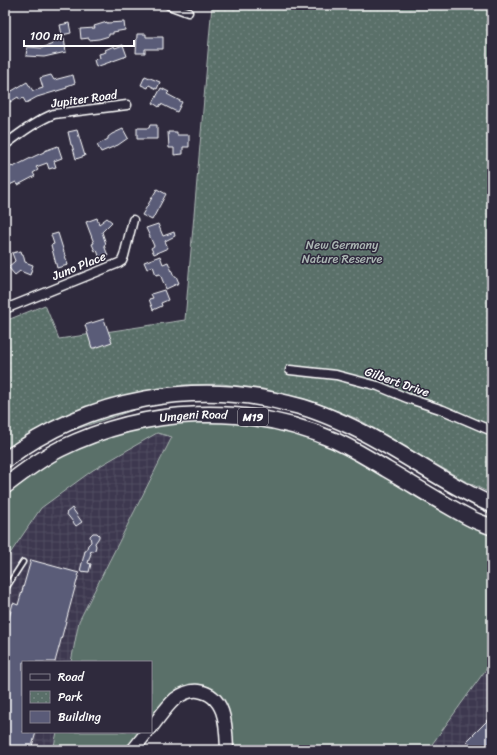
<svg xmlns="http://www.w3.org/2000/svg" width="497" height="755" viewBox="0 0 497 755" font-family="Sriracha,sans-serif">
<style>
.industrial{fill:url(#industrial-grid)}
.grass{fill:#5a6f69;stroke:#acb7b4}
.park{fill:url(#park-dots);stroke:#acb7b4}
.building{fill:#5a5b78;stroke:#fff}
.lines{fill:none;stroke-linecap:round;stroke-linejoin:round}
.lane-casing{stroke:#fff;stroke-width:7}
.street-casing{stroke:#fff;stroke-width:11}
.secondary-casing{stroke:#fff;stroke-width:15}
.highway-casing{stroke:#fff;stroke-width:18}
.lane{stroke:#2f2a3d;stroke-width:4}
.street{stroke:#2f2a3d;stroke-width:8}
.secondary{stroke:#2f2a3d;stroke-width:12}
.highway{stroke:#2f2a3d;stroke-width:15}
.labels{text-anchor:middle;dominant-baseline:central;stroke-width:3;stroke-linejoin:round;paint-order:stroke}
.shield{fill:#2f2a3d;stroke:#c1bfc5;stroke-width:1}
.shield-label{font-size:11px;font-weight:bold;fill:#fff}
.street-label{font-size:12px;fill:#fff;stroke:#2f2a3d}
.park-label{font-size:12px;fill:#acb7b4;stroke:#2f2a3d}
</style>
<defs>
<pattern id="industrial-grid" width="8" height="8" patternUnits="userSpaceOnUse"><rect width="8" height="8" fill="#3c394f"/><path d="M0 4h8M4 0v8" fill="none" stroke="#504d61"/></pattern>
<pattern id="park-dots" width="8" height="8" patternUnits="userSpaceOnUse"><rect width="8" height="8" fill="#5a6f69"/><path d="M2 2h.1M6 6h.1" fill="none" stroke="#738580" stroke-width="1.8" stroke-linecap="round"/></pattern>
</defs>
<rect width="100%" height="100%" fill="#2f2a3d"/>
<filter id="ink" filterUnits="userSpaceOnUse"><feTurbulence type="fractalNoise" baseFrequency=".025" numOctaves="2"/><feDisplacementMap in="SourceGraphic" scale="8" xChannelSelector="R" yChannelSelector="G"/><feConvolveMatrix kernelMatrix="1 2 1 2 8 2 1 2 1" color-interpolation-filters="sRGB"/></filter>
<g filter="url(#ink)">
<!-- industrial -->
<path class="industrial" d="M157 433 172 437 79 621 71 662H23V732H57L53 750H5V561L41 508 93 470Z
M492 661V750H431L430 747Z"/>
<!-- grass -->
<path class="grass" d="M178 416 311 432 492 528V661L430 747 431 750H227L220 705 192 691 151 726V662H71L79 621 172 437 157 433 93 470 41 508 5 561V487L60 450Z
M57 732H146L131 750H53Z"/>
<!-- park -->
<path class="park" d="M212 5H492V494L463 480 358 419 312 401 263 389 222 384 182 385V394L22 447 5 470V321L45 305 59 339 185 320Z"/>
<!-- building -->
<path class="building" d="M107 22V23L124 22 125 30 113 32V34H109V36L99 39 89 40V38L81 39 80 29 95 28 94 26Z
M69 23 71 33 62 35 60 25Z
M137 34H146V37H163V49H145V53H136Z
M64 38 66 52 44 57 26 56 27 47 42 48 53 44V40Z
M123 45 127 56 96 67 94 60 100 58 99 54 106 52 105 50 114 46 115 48Z
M51 75 54 80 73 75 75 83 67 86V88L37 97 26 103 23 98 20 100 18 97 10 102 5 95 27 82 33 91 43 88 40 78Z
M145 76 160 82 157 89 149 85 148 88 141 85Z
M161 88 169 92 167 94 182 102 177 112 161 104 159 107 153 103Z
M150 125H157V139H137V128H149Z
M123 129 128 138 118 145 101 152 97 145 108 139V137L112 134Z
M77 130 85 156 76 159 72 145H71L68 132Z
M168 132H177V135H189V147H183V154L174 155V148H169Z
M58 146 62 158 54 161 56 167 49 169 47 163 36 167 38 170 33 173 35 176 18 185 16 182 5 187V170L12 166 13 167 35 156 44 152V151Z
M157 189 166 194 152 220 142 215Z
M97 218 99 224 107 218 112 222 102 232 106 244 104 245 108 256 100 259 97 250 95 251 92 244 94 243 86 222Z
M158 224 163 236 174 232 175 236 165 241 168 248 154 254 151 248 154 246 146 228Z
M58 233 68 265 57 268 51 245 54 244 51 235Z
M21 251 22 254H23L25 262 33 265 30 275 20 271 15 275 8 267 15 261 12 253Z
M160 256 163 264 168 262 174 276H176L179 283 166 289 160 274 156 275 153 266 147 269 144 262Z
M164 290 168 300 161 303 162 306 153 310 149 299 153 298 151 294Z
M104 319 112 342 95 348H92L85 325Z
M72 508 82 522 76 526 66 513Z
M93 533H97L99 535V537L98 539 95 543 96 546 95 550 90 552 91 553 88 563 91 564 89 572 80 571 85 551H86L88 545 91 542 90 536Z
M31 560 79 573 55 662H23V732H36L31 750H5V633L13 603 18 605Z
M492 716V743L490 745 474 747 467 741Z"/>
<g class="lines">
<!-- lane casing -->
<g class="lane-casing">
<path id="lane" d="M5 590 23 562"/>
</g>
<!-- street casing -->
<g class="street-casing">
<path id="street" d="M169 5 188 12
M5 145C20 133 36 121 54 114L127 105
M5 309 119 263 122 261 124 256 133 220
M290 370 336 375 378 386 407 398 443 410 492 431"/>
</g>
<!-- secondary casing -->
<g class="secondary-casing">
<path id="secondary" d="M151 728C159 718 166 707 175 699 182 694 190 690 198 691 227 695 226 729 227 750
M133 750 147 732"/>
</g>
<!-- highway casing -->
<g class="highway-casing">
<g id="highway">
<path d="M5 460C89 397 198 378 298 406 317 411 335 419 352 427 400 450 443 483 492 505"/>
<path id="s1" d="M5 486C23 472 40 459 60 449 146 407 248 402 336 441 353 449 370 459 386 469 414 485 441 503 470 518 477 522 485 524 492 527"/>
</g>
</g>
<!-- lane -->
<use href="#lane" class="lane"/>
<!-- street -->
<use href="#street" class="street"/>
<!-- secondary -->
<use href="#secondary" class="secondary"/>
<!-- highway -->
<use href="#highway" class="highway"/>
</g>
</g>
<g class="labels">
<!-- shield labels -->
<rect class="shield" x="238" y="408" width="30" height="18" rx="3"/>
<g class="shield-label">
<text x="253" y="417">M19</text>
</g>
<!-- street labels -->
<g class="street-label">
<text transform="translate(84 99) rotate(-8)">Jupiter Road</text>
<text transform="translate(79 266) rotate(-22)">Juno Place</text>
<text transform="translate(397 382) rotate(19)">Gilbert Drive</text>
<text stroke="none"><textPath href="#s1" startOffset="205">Umgeni Road</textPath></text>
</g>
<!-- park labels -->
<g class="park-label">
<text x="342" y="245">New Germany<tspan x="342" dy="14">Nature Reserve</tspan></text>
</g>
</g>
<!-- margin -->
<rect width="497" height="755" fill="none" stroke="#2f2a3d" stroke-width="20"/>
<rect x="10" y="10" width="477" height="735" fill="none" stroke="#fff" stroke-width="1.5" filter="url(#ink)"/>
<!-- legend -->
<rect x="22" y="661" width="130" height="72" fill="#2f2a3d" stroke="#827f8b"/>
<rect x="30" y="674" width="20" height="6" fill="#2f2a3d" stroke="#827f8b"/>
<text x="58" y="681" font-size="12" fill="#ffffff">Road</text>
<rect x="30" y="691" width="20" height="12" fill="url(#park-dots)" stroke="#827f8b"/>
<text x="58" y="701" font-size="12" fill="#ffffff">Park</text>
<rect x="30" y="711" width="20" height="12" fill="#5a5b78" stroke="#827f8b"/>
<text x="58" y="721" font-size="12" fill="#ffffff">Building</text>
<!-- scale -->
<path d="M24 40v6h110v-6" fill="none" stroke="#ffffff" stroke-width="2"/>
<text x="30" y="40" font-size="12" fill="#ffffff" stroke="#2f2a3d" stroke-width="3" paint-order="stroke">100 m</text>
</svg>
